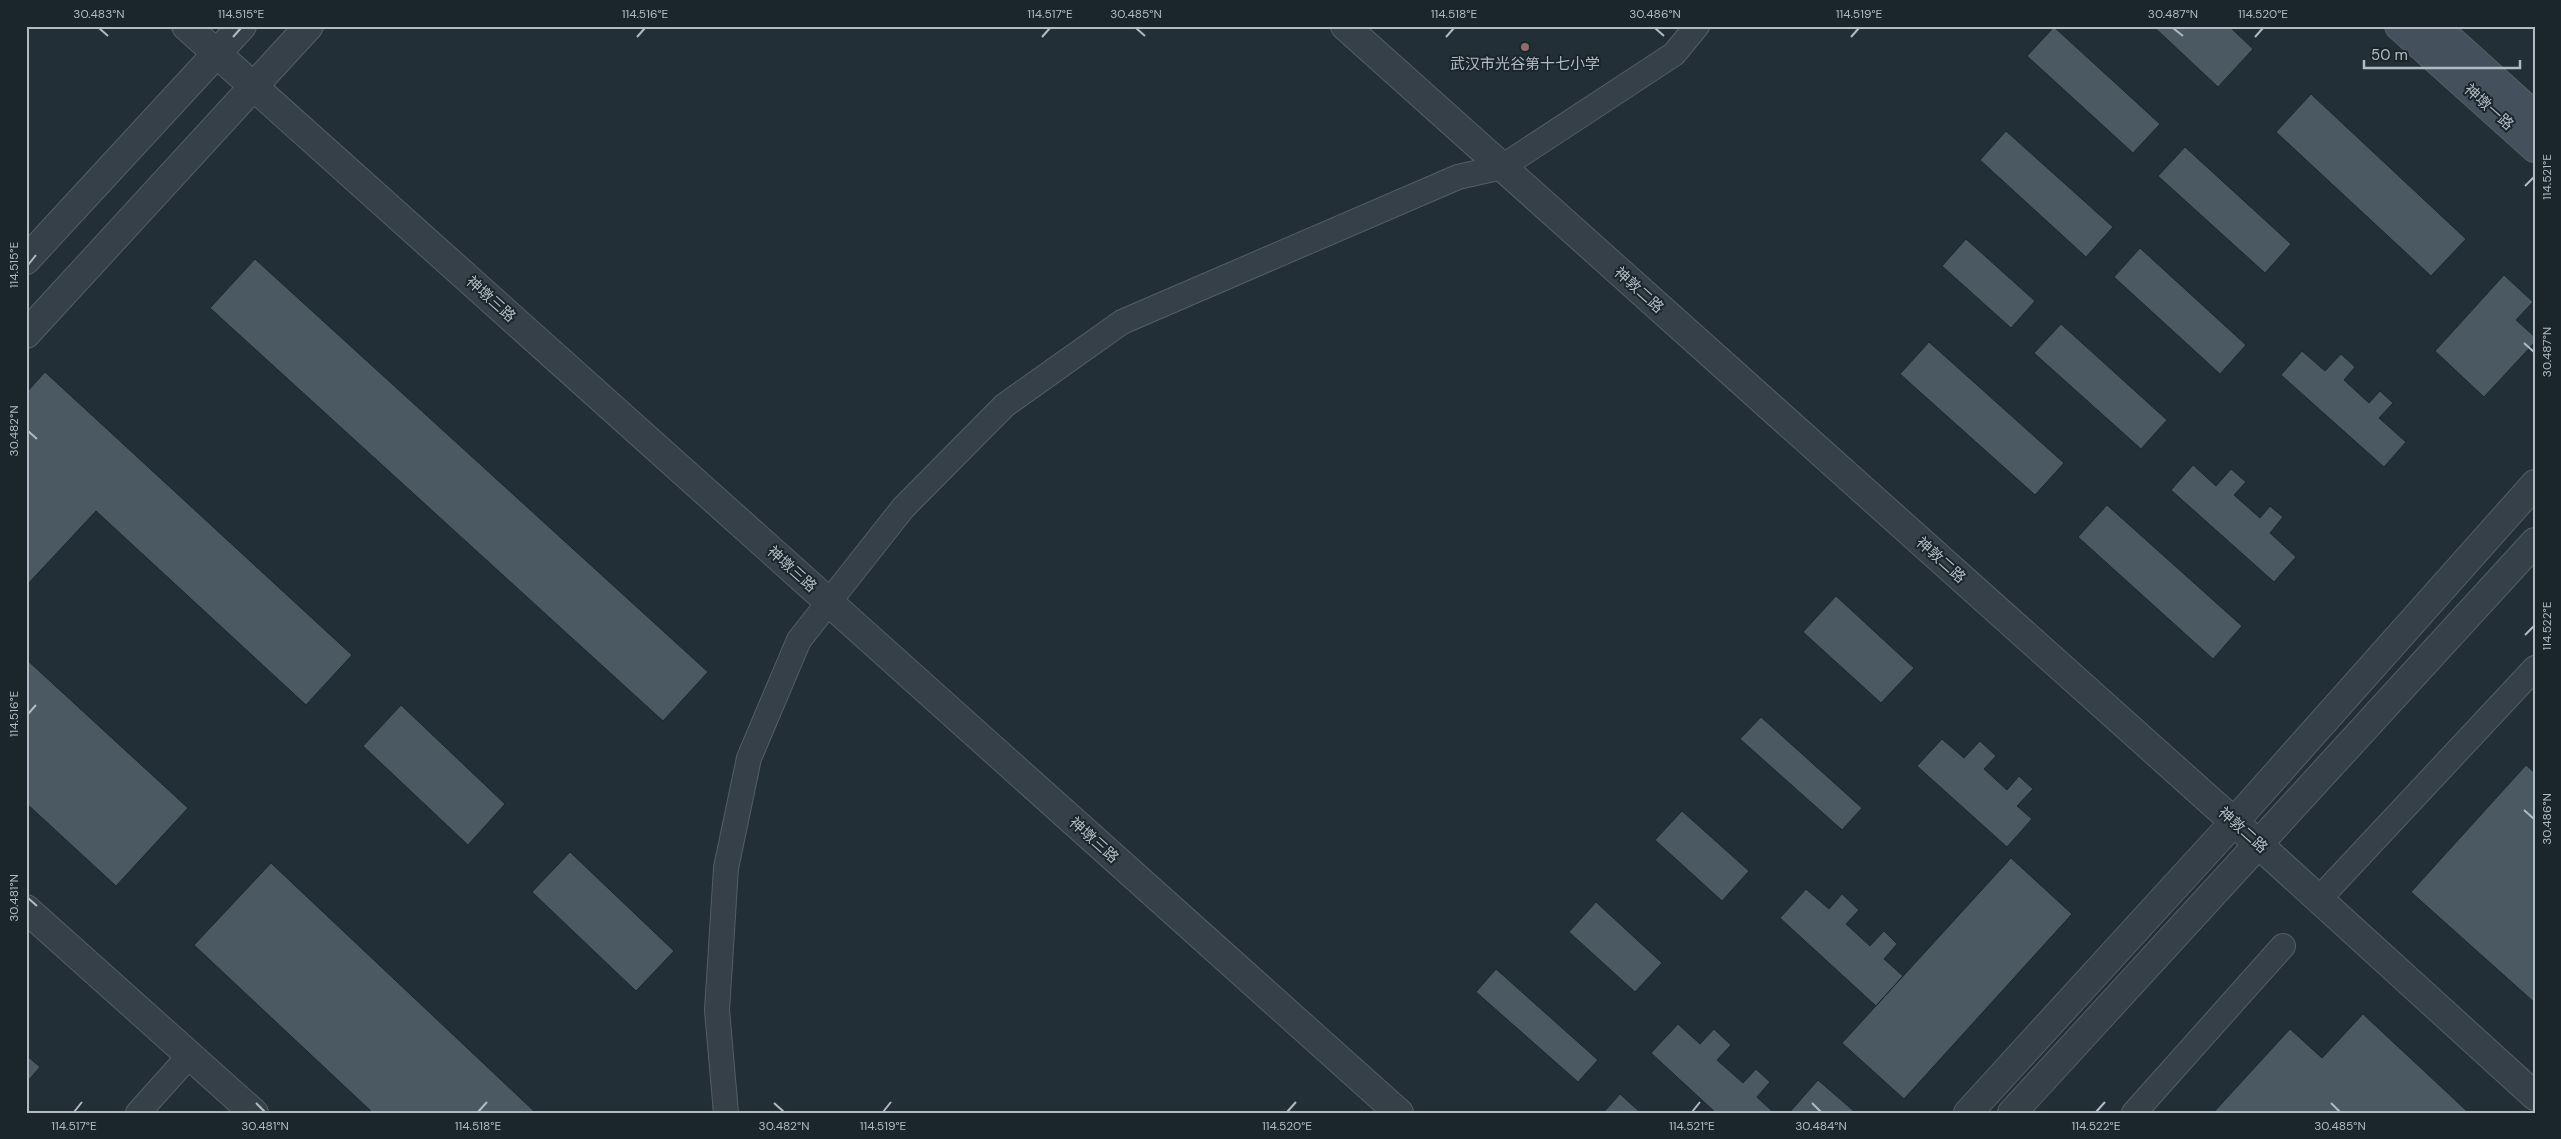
<svg xmlns="http://www.w3.org/2000/svg" width="2561" height="1139" viewBox="0 0 2561 1139" font-family="'DM Sans','Noto Sans SC',sans-serif">
<style>
.building{fill:#4b5963;stroke:#1d272f}
.lines{fill:none;stroke-linecap:round;stroke-linejoin:round}
.minor-casing{stroke:#535e66;stroke-width:26}
.tertiary-casing{stroke:#535e66;stroke-width:30}
.secondary-casing{stroke:#535e66;stroke-width:30}
.minor{stroke:#364048;stroke-width:24}
.tertiary{stroke:#364048;stroke-width:28}
.secondary{stroke:#44505b;stroke-width:28}
.ticks{fill:none;stroke:#b0bbc4;stroke-width:2}
.education-dot{fill:#8d6e63;stroke:#1b252c;stroke-width:2}
.labels{text-anchor:middle;dominant-baseline:central;stroke-width:4;stroke-linejoin:round;paint-order:stroke}
.poi-label{font-size:15px;fill:#b0bbc4;stroke:#1b252c}
.street-label{font-size:15px;fill:#b0bbc4;stroke:#1b252c}
.neatline{fill:none;stroke:#b0bbc4;stroke-width:2}
.ticks-label{font-size:12px;text-anchor:middle;fill:#b0bbc4}
</style>
<rect width="100%" height="100%" fill="#222f37"/>
<!-- building -->
<path class="building" d="M2153 26H2229L2253 49 2218 87Z
M2054 27 2160 124 2133 153 2027 56Z
M2311 94 2466 239 2431 276 2276 132Z
M2006 131 2113 227 2086 257 1980 160Z
M2185 147 2291 244 2265 273 2158 176Z
M1966 239 2035 301 2011 328 1942 266Z
M2140 248 2246 345 2220 374 2114 277Z
M255 259 708 672 663 721 210 308Z
M2504 275 2533 302 2516 320 2535 337V342L2484 397 2435 351Z
M2061 324 2167 420 2141 449 2034 353Z
M1929 342 2064 463 2035 495 1900 374Z
M2302 351 2325 371 2341 354 2355 367 2344 380 2369 403 2380 391 2393 403 2379 418 2406 442 2384 467 2281 375Z
M45 372 352 655 306 705 96 511 26 586V393Z
M2193 465 2216 486 2231 469 2246 482 2234 495 2260 518 2270 506 2283 517 2270 533 2296 557 2274 582 2171 490Z
M2107 505 2242 626 2213 659 2078 537Z
M1836 596 1914 668 1881 703 1803 632Z
M26 659 188 808 116 886 26 803Z
M401 705 505 804 468 845 363 746Z
M1761 717 1862 808 1842 830 1740 739Z
M1942 739 1964 758 1980 741 1996 756 1984 769 2007 790 2019 776 2033 789 2017 806 2032 819 2007 847 1917 766Z
M2526 765 2535 773V1003L2411 892Z
M1682 811 1749 871 1722 901 1655 840Z
M570 852 674 951 636 991 532 892Z
M2011 858 2072 914 1904 1099 1842 1043Z
M271 863 536 1113H373L194 945Z
M1806 889 1829 909 1842 894 1859 910 1846 924 1870 946 1884 931 1897 944 1884 959 1903 976 1876 1006 1780 918Z
M1596 902 1662 963 1635 992 1569 932Z
M1496 969 1598 1060 1578 1082 1476 992Z
M2363 1014 2469 1113H2213L2290 1029 2322 1058Z
M1678 1024 1700 1044 1714 1029 1731 1045 1717 1060 1743 1083 1756 1069 1770 1082 1757 1097 1774 1113H1716L1651 1053Z
M26 1055 40 1067 26 1083Z
M1818 1080 1856 1113H1789Z
M1620 1094 1641 1113H1603Z"/>
<g class="lines">
<!-- minor casing -->
<g class="minor-casing">
<path id="minor" d="M2319 899 2535 668
M138 1113 190 1055
M726 1113 717 1010 726 868 749 758 799 640 903 508 1005 405 1122 322 1458 177 1502 167 1674 54 1697 26
M2134 1113 2283 946"/>
</g>
<!-- tertiary casing -->
<g class="tertiary-casing">
<path id="tertiary" d="M186 26 1399 1113
M1345 26 2234 822 2535 1096
M26 260 242 26
M26 334 309 26
M26 909 254 1113
M1968 1113 2234 822 2535 484
M2012 1113 2535 542"/>
</g>
<!-- secondary casing -->
<g class="secondary-casing">
<path id="secondary" d="M2399 26 2535 148
M2435 26 2535 116"/>
</g>
<!-- minor -->
<use href="#minor" class="minor"/>
<!-- tertiary -->
<use href="#tertiary" class="tertiary"/>
<!-- secondary -->
<use href="#secondary" class="secondary"/>
</g>
<!-- ticks -->
<path class="ticks" d="M99 28 108 36M1136 28 1145 36M1655 28 1664 36M2173 28 2183 36M233 37 241 28M637 37 645 28M1042 37 1050 28M1446 37 1454 28M1851 37 1859 28M2255 37 2263 28M2525 186 2534 177M28 265 36 255M2524 343 2534 352M28 431 37 439M2525 635 2534 626M28 714 36 705M2524 810 2534 819M28 898 37 906M256 1103 265 1112M774 1103 784 1112M1812 1103 1821 1112M2331 1103 2340 1112M74 1112 82 1102M478 1112 487 1102M883 1112 891 1102M1287 1112 1296 1102M1692 1112 1700 1102M2096 1112 2105 1102"/>
<!-- markers -->
<circle class="education-dot" cx="1525" cy="47" r="5"/>
<g class="labels">
<!-- poi labels -->
<g class="poi-label">
<text x="1525" y="64">武汉市光谷第十七小学</text>
</g>
<!-- street labels -->
<g class="street-label">
<text transform="translate(2489 107) rotate(42)">神墩一路</text>
<text transform="translate(1639 290) rotate(42)">神敦二路</text>
<text transform="translate(491 299) rotate(42)">神墩三路</text>
<text transform="translate(1941 560) rotate(42)">神敦二路</text>
<text transform="translate(792 569) rotate(42)">神墩三路</text>
<text transform="translate(2243 830) rotate(42)">神敦二路</text>
<text transform="translate(1094 840) rotate(42)">神墩三路</text>
</g>
</g>
<!-- border -->
<rect width="2561" height="1139" fill="none" stroke="#1b252c" stroke-width="55"/>
<!-- scale -->
<path d="M2364 60v8h156v-8" fill="none" stroke="#b0bbc4" stroke-width="2.5"/>
<text x="2371" y="60" font-size="15" fill="#b0bbc4" stroke="#1b252c" stroke-width="4" paint-order="stroke">50 m</text>
<rect x="28" y="28" width="2506" height="1084" class="neatline"/>
<g class="ticks-label">
<text x="99" y="18">30.483°N</text>
<text x="241" y="18">114.515°E</text>
<text x="645" y="18">114.516°E</text>
<text x="1050" y="18">114.517°E</text>
<text x="1136" y="18">30.485°N</text>
<text x="1454" y="18">114.518°E</text>
<text x="1655" y="18">30.486°N</text>
<text x="1859" y="18">114.519°E</text>
<text x="2173" y="18">30.487°N</text>
<text x="2263" y="18">114.520°E</text>
<text transform="translate(2547 177) rotate(-90)" y="4">114.521°E</text>
<text transform="translate(14 265) rotate(-90)" y="4">114.515°E</text>
<text transform="translate(2547 352) rotate(-90)" y="4">30.487°N</text>
<text transform="translate(14 431) rotate(-90)" y="4">30.482°N</text>
<text transform="translate(2547 626) rotate(-90)" y="4">114.522°E</text>
<text transform="translate(14 714) rotate(-90)" y="4">114.516°E</text>
<text transform="translate(2547 819) rotate(-90)" y="4">30.486°N</text>
<text transform="translate(14 898) rotate(-90)" y="4">30.481°N</text>
<text x="74" y="1130">114.517°E</text>
<text x="265" y="1130">30.481°N</text>
<text x="478" y="1130">114.518°E</text>
<text x="784" y="1130">30.482°N</text>
<text x="883" y="1130">114.519°E</text>
<text x="1287" y="1130">114.520°E</text>
<text x="1692" y="1130">114.521°E</text>
<text x="1821" y="1130">30.484°N</text>
<text x="2096" y="1130">114.522°E</text>
<text x="2340" y="1130">30.485°N</text>
</g>
</svg>
